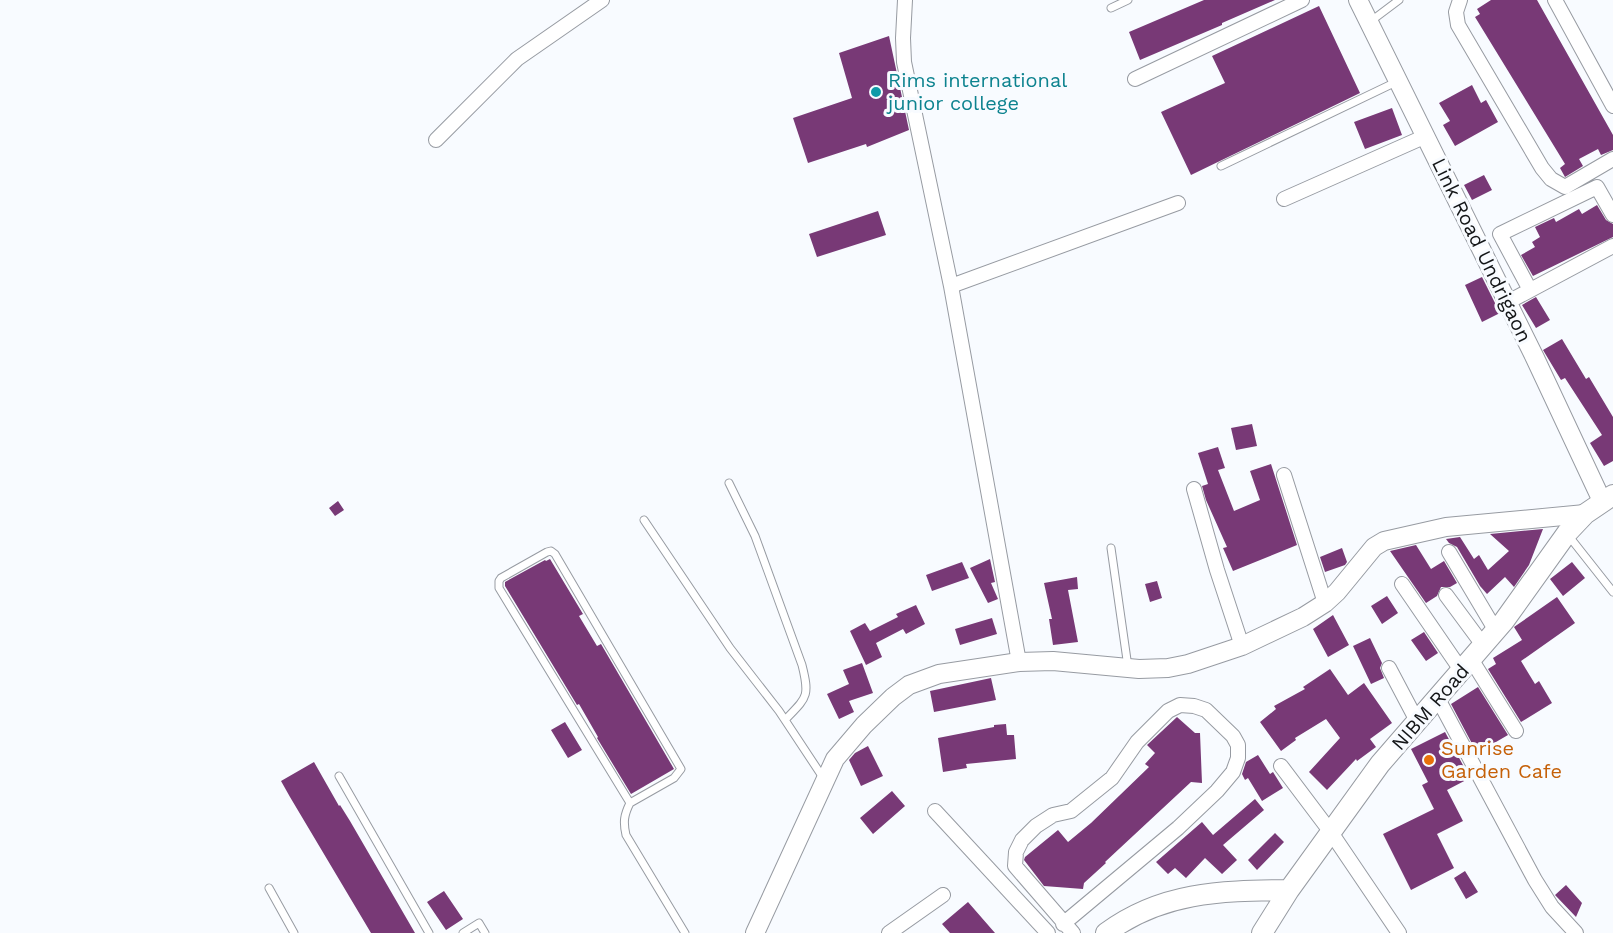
<svg xmlns="http://www.w3.org/2000/svg" width="1613" height="933" viewBox="0 0 1613 933" font-family="'Work Sans',sans-serif">
<style>
.building{fill:#783976}
.lines{fill:none;stroke-linecap:round;stroke-linejoin:round}
.service-casing{stroke:#979ba2;stroke-width:9}
.minor-casing{stroke:#979ba2;stroke-width:16}
.tertiary-casing{stroke:#979ba2;stroke-width:20}
.secondary-casing{stroke:#979ba2;stroke-width:22}
.service{stroke:#fff;stroke-width:7}
.minor{stroke:#fff;stroke-width:14}
.tertiary{stroke:#fff;stroke-width:18}
.secondary{stroke:#fff;stroke-width:20}
.culture-dot{fill:#0f9aa8;stroke:#f8fbff;stroke-width:2}
.food-dot{fill:#e8710a;stroke:#f8fbff;stroke-width:2}
.labels{text-anchor:middle;dominant-baseline:central;stroke-width:6;stroke-linejoin:round;paint-order:stroke}
.culture-label{font-size:20px;fill:#0d838f;stroke:#f8fbff;text-anchor:start}
.street-label{font-size:20px;fill:#131517;stroke:#f8fbff}
.food-label{font-size:20px;fill:#c56008;stroke:#f8fbff;text-anchor:start}
</style>
<rect width="100%" height="100%" fill="#f8fbff"/>
<!-- building -->
<path class="building" d="M1204 0H1275L1222 23V25L1140 60 1129 32Z
M1491 0H1537L1613 135V150L1601 155 1598 149 1579 159 1583 166 1565 177 1560 168 1565 164 1475 17 1480 14 1477 9Z
M1319 6 1360 93 1191 175 1161 112 1225 83 1212 56Z
M889 36 909 130 867 147 866 144 808 163 793 118 852 98 839 53Z
M1472 85 1481 103 1486 100 1498 122 1455 146 1443 125 1450 121 1439 103Z
M1392 108 1402 135 1365 149 1354 122Z
M1484 175 1492 190 1472 200 1464 185Z
M1597 205 1606 220 1613 224V237L1533 276 1521 255 1535 247 1532 242 1540 237 1535 227 1554 218 1556 222 1579 209 1582 214Z
M878 211 886 235 817 257 809 234Z
M1482 277 1500 313 1482 322 1465 285Z
M1536 297 1550 320 1536 328 1522 305Z
M1562 339 1586 379 1589 377 1613 417V461L1604 466 1590 443 1602 435 1565 378 1561 380 1543 350Z
M1252 424 1257 446 1236 450 1231 428Z
M1218 447 1225 468 1218 470 1234 511 1260 500 1250 471 1271 464 1297 545 1233 571 1223 548 1227 547 1206 500 1202 486 1208 484 1198 453Z
M338 501 344 510 335 516 329 508Z
M1543 529 1529 565 1514 587 1505 577 1487 594 1480 586 1457 547 1449 543 1446 539 1460 537 1474 559 1479 555 1488 570 1509 551 1490 534Z
M1416 545 1431 569 1444 561 1457 583 1450 587H1441L1437 596 1426 603 1390 551Z
M1342 548 1347 562 1345 565 1325 572 1320 557Z
M550 559 583 614 579 616 597 646 601 644 674 769 631 794 597 738 598 737 579 704 577 705 505 586V582L545 560 546 561Z
M990 559 995 582 991 583 998 599 988 603 970 568Z
M962 562 969 578 932 591 926 575Z
M1572 562 1585 578 1563 596 1550 579Z
M1077 577 1078 589 1068 590 1078 642 1053 645 1049 619H1052L1044 583Z
M1157 581 1162 598 1150 602 1145 584Z
M1387 596 1398 613 1382 624 1371 606Z
M1557 597 1575 623 1521 661 1535 684 1539 681 1552 703 1521 722 1488 669 1496 664 1493 658 1522 640 1514 627Z
M916 605 925 624 906 634 903 629 876 643 882 657 866 665 850 631 865 623 870 631 898 617 896 614Z
M1333 615 1349 645 1328 657 1313 629Z
M992 618 997 634 960 645 955 629Z
M1424 632 1438 653 1426 661 1411 640Z
M1370 638 1382 663 1380 668 1384 678 1371 684 1353 646Z
M862 663 873 693 849 701 854 712 839 719 827 694 849 684 843 670Z
M1330 669 1348 695 1364 683 1392 723 1370 739 1376 747 1357 761 1356 759 1327 790 1309 772 1340 738 1326 719 1295 738 1296 740 1281 751 1260 722 1276 709 1274 706 1305 689 1303 687Z
M991 678 996 700 934 712 930 691Z
M1478 687 1508 735 1477 753 1451 704Z
M1177 717 1195 733H1200L1202 783 1191 782 1105 862 1106 863 1084 883 1083 889 1044 886 1024 860 1025 857 1058 830 1068 842 1091 823 1149 767 1145 764 1155 753 1147 745Z
M565 722 582 750 568 758 551 730Z
M1006 724 1007 735H1014L1016 759 966 764 967 768 943 772 938 738 994 727V725Z
M1445 732 1470 778 1447 790 1463 821 1437 834 1454 868 1411 890 1383 834 1434 809 1422 785 1428 782 1411 749Z
M868 746 883 776 861 786 849 760 855 753Z
M1258 755 1270 774 1273 772 1283 788 1262 801 1248 778 1245 780 1242 774 1246 762Z
M314 762 339 806 340 805 350 821 415 933H371L290 797 281 781Z
M892 791 905 806 873 834 860 818Z
M1255 799 1264 810 1223 845 1237 860 1222 874 1205 858 1186 878 1175 868 1168 874 1156 862 1202 822 1213 835Z
M1275 833 1284 842 1257 870 1248 860Z
M1465 871 1478 892 1466 899 1454 878Z
M1566 885 1582 903 1576 917 1555 895Z
M444 891 463 919 446 930 427 902Z
M968 902 995 933H950L942 924Z"/>
<g class="lines">
<!-- service casing -->
<g class="service-casing">
<path id="service" d="M1111 8 1128 0
M1371 21 1399 0
M1221 166 1396 82
M729 483 755 536 802 665C810 697 807 697 785 720
M644 520 730 648 779 711 824 779
M1568 535 1613 592
M1111 548 1128 667
M339 776 429 933
M630 803 674 778 681 769 555 554 551 551 547 552 501 578 499 581V588L630 803C624 815 623 822 626 835L685 933
M269 888 294 933
M463 933 479 923 485 933"/>
</g>
<!-- minor casing -->
<g class="minor-casing">
<path id="minor" d="M905 0 903 38 904 62 951 286 1019 662
M1460 0 1456 12 1458 25 1542 168 1551 179 1565 187 1613 159
M1555 0 1613 106
M1135 79 1302 0
M436 140 517 59 602 0
M1284 199 1426 136
M951 286 1178 203
M1530 290 1500 234 1597 187 1613 215
M1508 302 1613 246
M1284 475 1325 603
M1194 489 1217 570 1242 646
M1449 552 1496 631
M1402 584 1461 670
M1446 595 1483 645
M1471 659 1516 731
M1389 668 1417 721
M1437 697 1535 880 1552 907 1576 933
M1281 766 1330 831 1399 933
M935 811 1048 933
M1063 924 1178 828 1217 791 1233 772 1238 758V745L1233 736 1206 710 1194 706 1180 705 1168 711 1137 742 1112 778 1071 811 1053 815 1036 826 1022 840 1016 852 1015 866 1073 933
M889 933 943 895"/>
</g>
<!-- tertiary casing -->
<g class="tertiary-casing">
<path id="tertiary" d="M1358 0 1535 358 1602 501
M755 933 835 759 864 725 893 697 909 685 939 674 1019 662 1053 661 1139 669 1168 668 1188 664 1242 646 1303 617 1325 603 1337 592 1374 547 1384 541 1446 527 1585 514"/>
</g>
<!-- secondary casing -->
<g class="secondary-casing">
<path id="secondary" d="M1106 933C1163 891 1222 891 1289 890
M1262 933 1289 890 1380 764 1504 621 1567 533 1585 514 1613 495"/>
</g>
<!-- service -->
<use href="#service" class="service"/>
<!-- minor -->
<use href="#minor" class="minor"/>
<!-- tertiary -->
<use href="#tertiary" class="tertiary"/>
<!-- secondary -->
<use href="#secondary" class="secondary"/>
</g>
<!-- markers -->
<circle class="culture-dot" cx="876" cy="92" r="6"/>
<circle class="food-dot" cx="1429" cy="760" r="6"/>
<g class="labels">
<!-- culture labels -->
<g class="culture-label">
<text x="888" y="80">Rims international<tspan x="888" dy="23">junior college</tspan></text>
</g>
<!-- street labels -->
<g class="street-label">
<text transform="translate(1482 250) rotate(64)">Link Road Undrigaon</text>
<text transform="translate(1430 707) rotate(-49)">NIBM Road</text>
</g>
<!-- food labels -->
<g class="food-label">
<text x="1441" y="748">Sunrise<tspan x="1441" dy="23">Garden Cafe</tspan></text>
</g>
</g>
</svg>
